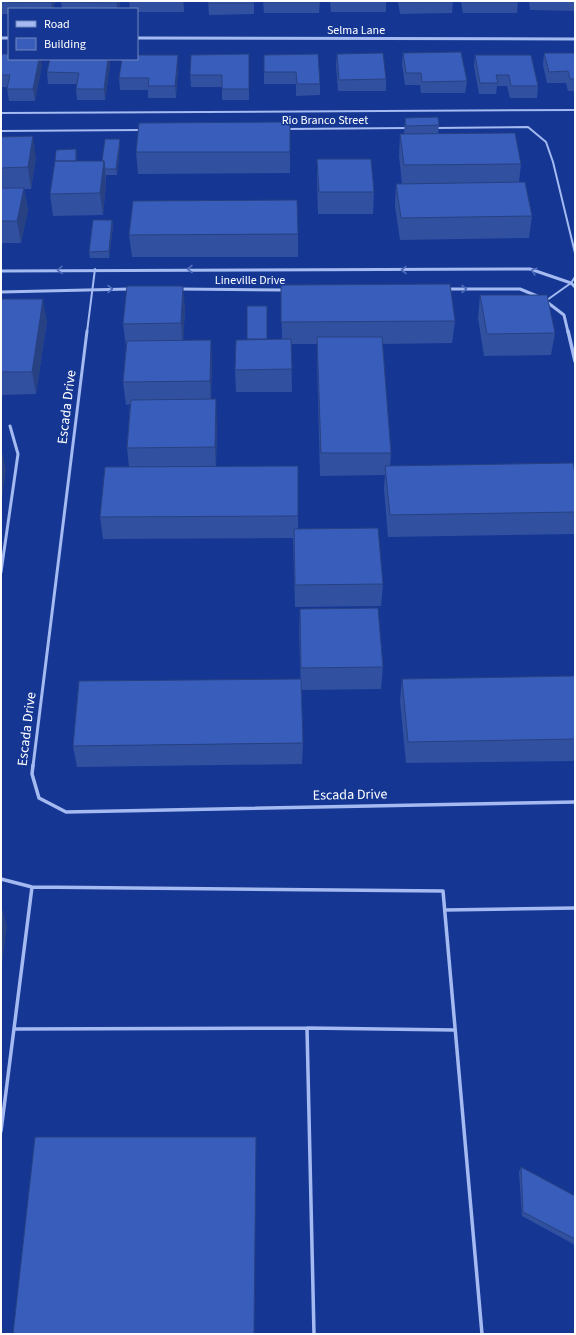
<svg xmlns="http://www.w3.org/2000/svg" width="576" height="1335" viewBox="0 0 576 1335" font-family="'Source Sans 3',sans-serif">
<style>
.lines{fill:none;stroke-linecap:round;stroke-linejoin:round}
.lane-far2{stroke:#a4baf1;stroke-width:2}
.lane-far1{stroke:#a4baf1;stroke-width:3}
.lane{stroke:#a4baf1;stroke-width:3.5}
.street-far1{stroke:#a4baf1;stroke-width:3}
.street{stroke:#a4baf1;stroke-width:3.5}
.wall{fill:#3150a0}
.shaded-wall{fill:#284182}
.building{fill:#395dba;stroke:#284182}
.oneway{stroke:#4e6bb9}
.labels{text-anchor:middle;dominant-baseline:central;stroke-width:3;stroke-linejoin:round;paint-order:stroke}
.far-street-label{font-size:12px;fill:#fff;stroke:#153793}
.street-label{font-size:14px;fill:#fff;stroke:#153793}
</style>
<rect width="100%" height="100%" fill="#153793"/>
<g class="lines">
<!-- lane-far2 -->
<path class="lane-far2" d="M1 113 575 110
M436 128 528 127 546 142 553 162 575 253
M286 129 407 128
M1 131 141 130
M547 300 571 283 575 277
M87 332 95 269"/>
<!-- lane-far1 -->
<path class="lane-far1" d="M1 572 18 454 10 426
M33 766 87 331"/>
<!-- lane -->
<path class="lane" d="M33 765 32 774 39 798 66 812 575 802
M1 879 32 887 443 891 482 1334
M445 910 575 908
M307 1028 455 1030
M14 1029 307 1028 314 1334
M1 1131 32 887"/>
<!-- street-far1 -->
<path class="street-far1" d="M1 38H9
M137 38 575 39
M1 271 530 269 571 283 575 287
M179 289 286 290
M445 289H520L537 296
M1 292 130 289
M543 299 564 315 568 332"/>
<!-- street -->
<path class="street" d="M568 331 575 361"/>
</g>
<!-- wall -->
<path class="wall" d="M1 1H55L53 9H9V14H1Z
M120 1 119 9H62L61 2Z
M129 1H184V12H137V9H130Z
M208 1H254V14L209 15Z
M263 1H320L319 13H264Z
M330 1H386V12H331Z
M398 1H453L452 13 400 14Z
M461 1H518V2L517 13H463Z
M529 1H575V11L530 10Z
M403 53 467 81 465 93H421L420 85H405L402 64Z
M544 53H575V91H568L566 83H547L543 65Z
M1 54 42 65 35 101H9L7 89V87H1Z
M249 54V100H222V87H191L190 75Z
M337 54 386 79V91H338L336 65Z
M264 55 320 84V95L296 96V84H264Z
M475 55 538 86 537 98H510L507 86H497L496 94H479L474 66Z
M110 66 105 100H77L76 89 77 84H48L47 72Z
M178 66 176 98H148V90H120L119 78Z
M405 118 439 125 438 134 521 164 519 182 532 216 529 238 400 240 395 206 396 184H402L399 156 400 134H404Z
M290 122V173L138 174 136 152Z
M1 137 36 158 31 189H24L28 210 21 243H1Z
M120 139V145L117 175H106V183L103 215 53 216 50 194 77 156V161H102Z
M317 159 374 192 373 214H318L317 181Z
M112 220 113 226 109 258H90L89 252Z
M298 234V257H132L129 235Z
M281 285 455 321 452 343 382 344 391 453 390 466 575 473V534L388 537 384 488 385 475 320 476 317 359V344H291L292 392H236L235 370 247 339H282Z
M480 295 555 333 551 355 484 356 478 318Z
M1 299 47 321 36 394 1 395Z
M185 308 183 341 212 363 211 399 217 422 216 467 298 516V529L383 584 381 606 295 607 293 538 103 539 100 517 129 467 127 448 130 404 126 405 123 382 126 346 123 324Z
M300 609 383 667 381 689 301 690 299 631Z
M575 676V761L406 763 400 701 402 679Z
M303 743 302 764 77 767 73 746Z
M521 1167 575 1196V1245L522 1216 519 1172Z"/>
<!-- shaded-wall -->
<path class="shaded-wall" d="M51 1H55L53 9H52Z
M117 1H120L119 9H117Z
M183 1H184V12Z
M178 55V66L176 98 175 86Z
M39 59H41L42 65 35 101 33 89Z
M108 59H110V66L105 100 104 89Z
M33 136 36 158 31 189 28 167Z
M120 139V145L117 175 116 169Z
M76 149 77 156 76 175 75 169Z
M104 161 106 183 103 215 100 193Z
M24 188 28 210 21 243 17 221Z
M112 220 113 226 109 258V251Z
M183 286 185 308 183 346 181 323Z
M43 299 47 321 36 394 32 372Z
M211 340 212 363 211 404 210 381Z
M216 399 217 422 216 469 215 447Z
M3 455 6 471 1 503V466Z
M3 911 7 926 1 973V927Z"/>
<!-- building -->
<path class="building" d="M1 1H51V2L1 3Z
M61 1H117V3L61 2Z
M208 1H254V3H208Z
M263 1H320V2H263Z
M400 1H453V2H400Z
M464 1H518V2H464Z
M461 52 467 81 422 82 421 73H406L403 53Z
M383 53 386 79 339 80 337 54Z
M544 53H575V79H570L568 71 549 72Z
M1 54H9V59H39L33 89H7L10 75H1Z
M249 54V89H222V75H190L191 55Z
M318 54 320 84H297L296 72H264V55Z
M137 55H178L175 86H148L149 78H119L122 59H137Z
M475 55H531L538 86H511L509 75H496L498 83H480Z
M50 59H108L104 89H76L79 73 47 72Z
M438 117 439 125 406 126 405 118Z
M290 122V152H136L139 123Z
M515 133 521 164 404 165 400 134Z
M33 136 28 167 1 168V137Z
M105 139H120L116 169H105L104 161H102Z
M76 149V161H55L56 150Z
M317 159H371L374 192H319Z
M55 161H104L100 193 50 194Z
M525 182 532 216 401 218 396 184Z
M1 188H24L17 221H1Z
M297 200 298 234 129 235 133 201Z
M93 220H112L109 251 89 252Z
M450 284 455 321 281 322V285Z
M127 286H183L181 323 123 324Z
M480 295H547L555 333 487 334Z
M1 299H43L32 372H1Z
M247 306H267V339H247Z
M317 337H382L391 453H321Z
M291 339 292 369 235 370 236 340Z
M211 340 210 381 123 382 127 341Z
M216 399 215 447 127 448 131 400Z
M1 455H3L1 466Z
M573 463 575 473V512L390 515 385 466Z
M298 466V516L100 517 105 467Z
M378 528 383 584 295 585 294 529Z
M378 608 383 667 301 668 300 609Z
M575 676V739L408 742 402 679Z
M301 679 303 743 73 746 79 681Z
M1 911H3L1 927Z
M35 1137H256L254 1334H13Z
M521 1167 575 1196V1239L523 1212Z"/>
<!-- one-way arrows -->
<defs><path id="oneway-chevron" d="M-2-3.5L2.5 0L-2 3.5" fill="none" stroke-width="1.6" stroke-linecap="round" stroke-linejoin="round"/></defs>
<g class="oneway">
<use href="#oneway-chevron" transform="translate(190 269) rotate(-180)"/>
<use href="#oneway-chevron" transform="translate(60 270) rotate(179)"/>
<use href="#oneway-chevron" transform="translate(404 270) rotate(180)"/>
<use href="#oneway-chevron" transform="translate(534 271) rotate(-165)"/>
<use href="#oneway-chevron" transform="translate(110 289)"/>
<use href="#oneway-chevron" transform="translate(464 289)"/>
</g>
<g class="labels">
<!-- far-street labels -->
<g class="far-street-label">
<text x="356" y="30">Selma Lane</text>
<text x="325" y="120">Rio Branco Street</text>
<text x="250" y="280">Lineville Drive</text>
</g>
<!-- street labels -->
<g class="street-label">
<text transform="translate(67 407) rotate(-83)">Escada Drive</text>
<text transform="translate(27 729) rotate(-83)">Escada Drive</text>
<text transform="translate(350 795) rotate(-1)">Escada Drive</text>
</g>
</g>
<!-- border -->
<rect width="576" height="1335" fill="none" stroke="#ffffff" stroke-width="4"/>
<!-- legend -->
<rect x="8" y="8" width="130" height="52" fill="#153793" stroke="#7387be"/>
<rect x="16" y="21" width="20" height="6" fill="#a4baf1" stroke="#7387be"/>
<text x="44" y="28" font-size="12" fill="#ffffff">Road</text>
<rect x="16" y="38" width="20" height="12" fill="#395dba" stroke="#7387be"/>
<text x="44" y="48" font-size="12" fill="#ffffff">Building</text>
</svg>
